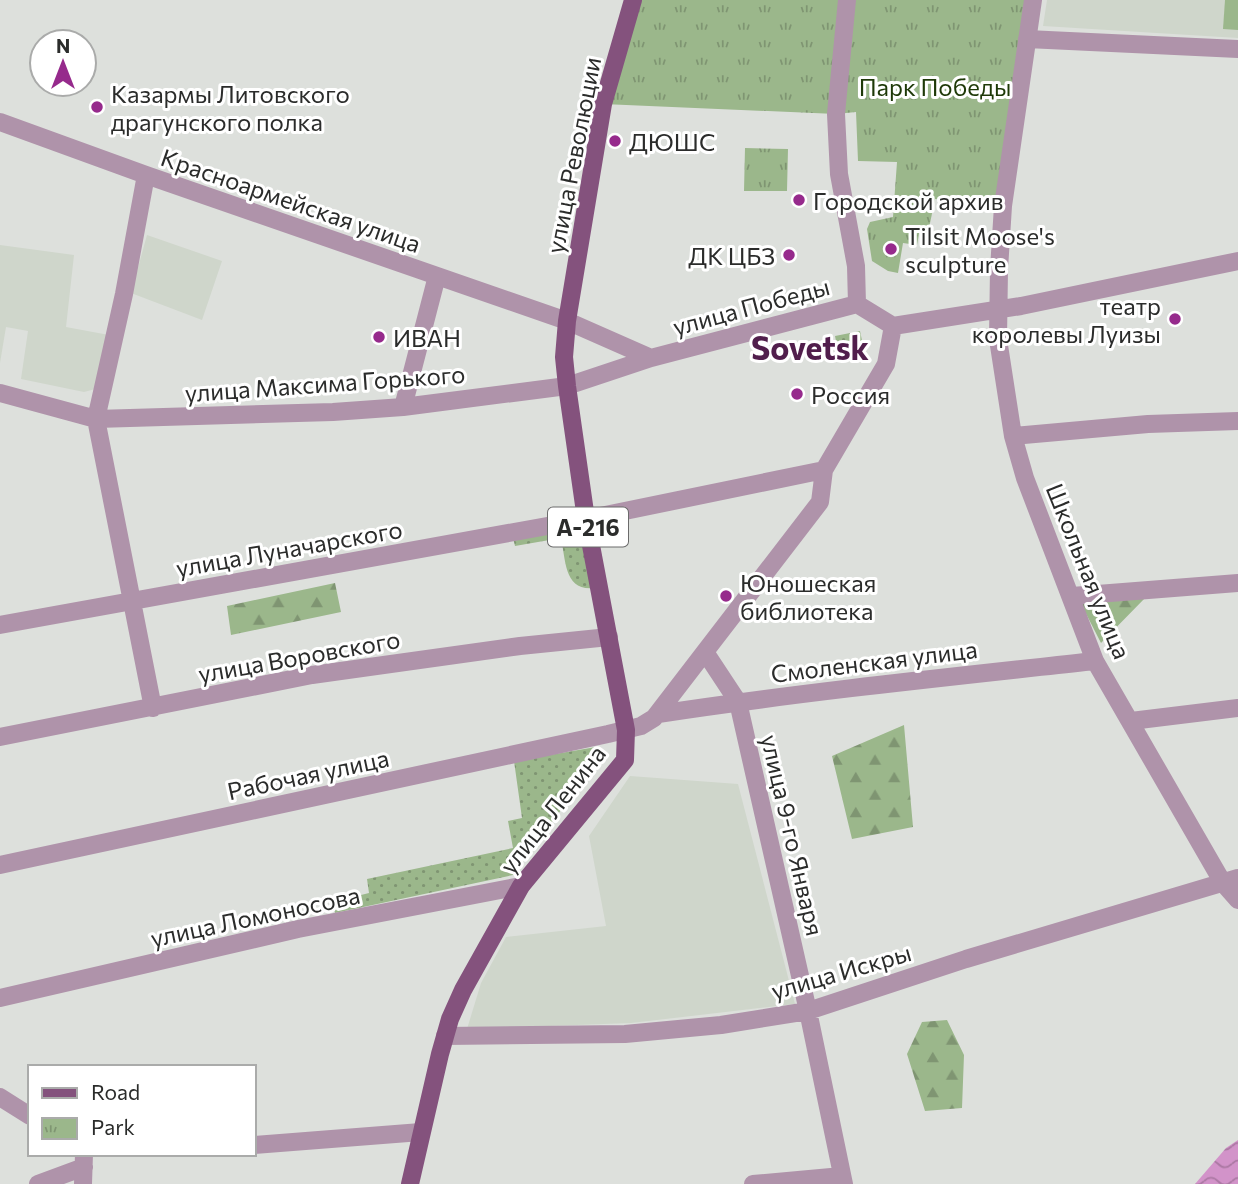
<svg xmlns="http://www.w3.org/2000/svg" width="1238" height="1184" viewBox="0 0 1238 1184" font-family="Commissioner,sans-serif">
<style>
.built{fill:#cfd6cb}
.grass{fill:url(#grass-dots)}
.forest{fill:url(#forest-firs)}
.park{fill:url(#park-tufts)}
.garden{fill:#9bb78b}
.water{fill:url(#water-waves)}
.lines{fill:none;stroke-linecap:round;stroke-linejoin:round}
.minor{stroke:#af93aa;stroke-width:18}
.major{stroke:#84527d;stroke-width:18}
.poi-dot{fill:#962a8c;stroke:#fff;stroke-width:2.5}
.labels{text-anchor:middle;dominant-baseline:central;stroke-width:6;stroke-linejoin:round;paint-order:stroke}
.shield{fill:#fff;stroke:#6b6b6b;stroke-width:2}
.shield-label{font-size:23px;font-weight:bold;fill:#2b2c2b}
.park-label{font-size:24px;fill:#1e3908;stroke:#fff}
.poi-label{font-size:24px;fill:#2b2c2b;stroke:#fff;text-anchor:start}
.street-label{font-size:24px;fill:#2b2c2b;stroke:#fff}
.district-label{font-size:32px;font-weight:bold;fill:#511e4c;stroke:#fff}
</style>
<defs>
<pattern id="grass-dots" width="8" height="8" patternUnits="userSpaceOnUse" patternTransform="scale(1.75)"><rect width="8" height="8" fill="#9bb78b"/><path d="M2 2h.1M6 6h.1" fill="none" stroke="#7f9572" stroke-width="1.8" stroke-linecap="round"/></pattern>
<pattern id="forest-firs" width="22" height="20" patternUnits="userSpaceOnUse" patternTransform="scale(1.75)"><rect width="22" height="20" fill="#9bb78b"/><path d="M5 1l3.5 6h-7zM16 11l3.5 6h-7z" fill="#7f9572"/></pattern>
<pattern id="park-tufts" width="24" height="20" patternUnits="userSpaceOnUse" patternTransform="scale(1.75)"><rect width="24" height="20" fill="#9bb78b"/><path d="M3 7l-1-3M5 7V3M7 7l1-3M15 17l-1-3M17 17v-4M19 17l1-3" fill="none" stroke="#7f9572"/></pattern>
<pattern id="water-waves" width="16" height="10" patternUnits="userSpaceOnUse" patternTransform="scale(1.75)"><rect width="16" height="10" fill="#d293c9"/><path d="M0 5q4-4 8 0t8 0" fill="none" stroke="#ab78a3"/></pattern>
</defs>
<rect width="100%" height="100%" fill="#dde0dc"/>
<!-- built -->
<path class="built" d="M1047 0H1238V38L1043 26Z
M147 235 222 261 202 320 131 293Z
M0 245 74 255 66 327 109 335 99 388 84 392 21 379 28 331 6 327 0 363Z
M630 776 738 784 795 1004 631 1023 467 1029 481 983 506 937 606 926 589 836Z"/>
<!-- grass -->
<path class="grass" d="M860 331 864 350 839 356 835 336Z
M582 525 595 588C564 592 566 561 561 538L515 546 513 538Z
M596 747 603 753 513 875 335 913 333 902 369 893 367 879 513 848 508 821 522 818 514 761Z"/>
<!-- forest -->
<path class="forest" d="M335 583 341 612 231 635 227 606Z
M1146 597 1101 643 1080 602Z
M904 725 913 827 852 839 832 756Z
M947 1020 964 1055 962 1108 925 1111 907 1054 922 1022Z"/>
<!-- park -->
<path class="park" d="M633 0H1033L1003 206 935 199 929 228H920L917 245 903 243 898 273 888 271 872 261 867 229 870 222 893 217 897 162 858 161 856 112 836 114 603 104Z
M745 148 788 149 787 191H744Z"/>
<!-- garden -->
<path class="garden" d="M1225 0H1238V30L1223 29Z"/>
<!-- water -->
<path class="water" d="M1238 1140V1184H1195L1226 1148Z"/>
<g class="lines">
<!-- minor -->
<path class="minor" d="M847 0 836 114 839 174 856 266 857 304
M1033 0 1003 206 999 269 998 339 1013 436 1025 478 1095 661 1223 883 1238 900
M1027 39 1238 49
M0 122 146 175 567 321 651 358 857 304 893 326 1021 306 1238 261
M146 175 124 294 96 419 153 708
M0 393 96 419 333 412 403 407 567 386 651 358
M403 407 437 276
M1013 436 1148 424 1238 421
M1072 596 1238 583
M0 625 586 519 824 470
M705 652 738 702 808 1011 844 1184
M658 714C803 692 949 677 1095 661
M1131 721 1238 708
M0 737 312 675 520 646 609 637
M0 865 608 734 641 726 654 718 820 502 824 470 886 364 893 326
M0 998 298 929 521 886
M445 1036 625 1034 721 1025 808 1011 966 959 1238 878
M0 1097 30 1116
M254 1145 421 1132
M38 1184 84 1167
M83 1184 84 1154
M753 1184 842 1176"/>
<!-- major -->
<path class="major" d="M410 1184 440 1054 450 1019 463 990 521 886 625 760 626 730 586 519 567 386 564 357 567 321 603 104 633 0"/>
</g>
<!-- markers -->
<g class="poi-dot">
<circle cx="97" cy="107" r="7"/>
<circle cx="615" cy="141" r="7"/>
<circle cx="799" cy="200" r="7"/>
<circle cx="891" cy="249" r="7"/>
<circle cx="789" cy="255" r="7"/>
<circle cx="1175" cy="319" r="7"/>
<circle cx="379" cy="337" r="7"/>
<circle cx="797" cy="394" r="7"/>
<circle cx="726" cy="596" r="7"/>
</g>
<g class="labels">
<!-- shield labels -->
<rect class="shield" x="548" y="507.5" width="80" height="39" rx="5"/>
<g class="shield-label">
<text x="588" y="527">А-216</text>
</g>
<!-- park labels -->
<g class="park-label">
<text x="935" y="86">Парк Победы</text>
</g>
<!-- poi labels -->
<g class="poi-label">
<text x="111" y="93">Казармы Литовского<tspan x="111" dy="28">драгунского полка</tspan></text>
<text x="629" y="141">ДЮШС</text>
<text x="813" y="200">Городской архив</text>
<text x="905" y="235">Tilsit Moose's<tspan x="905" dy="28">sculpture</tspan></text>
<text x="775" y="255" text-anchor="end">ДК ЦБЗ</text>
<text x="1161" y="305" text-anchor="end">театр<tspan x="1161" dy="28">королевы Луизы</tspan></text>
<text x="393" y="337">ИВАН</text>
<text x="811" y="394">Россия</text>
<text x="740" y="582">Юношеская<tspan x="740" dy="28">библиотека</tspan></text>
</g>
<!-- street labels -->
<g class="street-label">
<text transform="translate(573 155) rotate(-79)">улица Революции</text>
<text transform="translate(291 200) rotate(19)">Красноармейская улица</text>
<text transform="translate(751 306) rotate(-15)">улица Победы</text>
<text transform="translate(325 383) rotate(-4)">улица Максима Горького</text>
<text transform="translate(289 548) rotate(-10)">улица Луначарского</text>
<text transform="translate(1089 571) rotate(68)">Школьная улица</text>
<text transform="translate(299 656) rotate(-10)">улица Воровского</text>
<text transform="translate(874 661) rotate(-7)">Смоленская улица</text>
<text transform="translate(308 774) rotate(-12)">Рабочая улица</text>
<text transform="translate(552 809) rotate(-52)">улица Ленина</text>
<text transform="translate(793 835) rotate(77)">улица 9-го Января</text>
<text transform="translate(255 916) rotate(-12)">улица Ломоносова</text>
<text transform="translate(841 971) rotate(-16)">улица Искры</text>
</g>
<!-- district labels -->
<g class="district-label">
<text x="810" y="347">Sovetsk</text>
</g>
</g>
<!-- legend -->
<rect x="28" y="1065" width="228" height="91" fill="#ffffff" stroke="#aaabaa" stroke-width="2"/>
<rect x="42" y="1088" width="35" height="10" fill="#84527d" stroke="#aaabaa" stroke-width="2"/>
<text x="91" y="1100" font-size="21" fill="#2b2c2b">Road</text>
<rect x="42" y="1118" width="35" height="21" fill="url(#park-tufts)" stroke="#aaabaa" stroke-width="2"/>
<text x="91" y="1135" font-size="21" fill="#2b2c2b">Park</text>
<!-- north arrow -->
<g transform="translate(63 63)"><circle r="33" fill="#ffffff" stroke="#aaabaa" stroke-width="2"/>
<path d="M0-5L12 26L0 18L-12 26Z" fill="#962a8c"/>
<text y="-10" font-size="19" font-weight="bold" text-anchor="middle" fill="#2b2c2b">N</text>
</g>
</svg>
